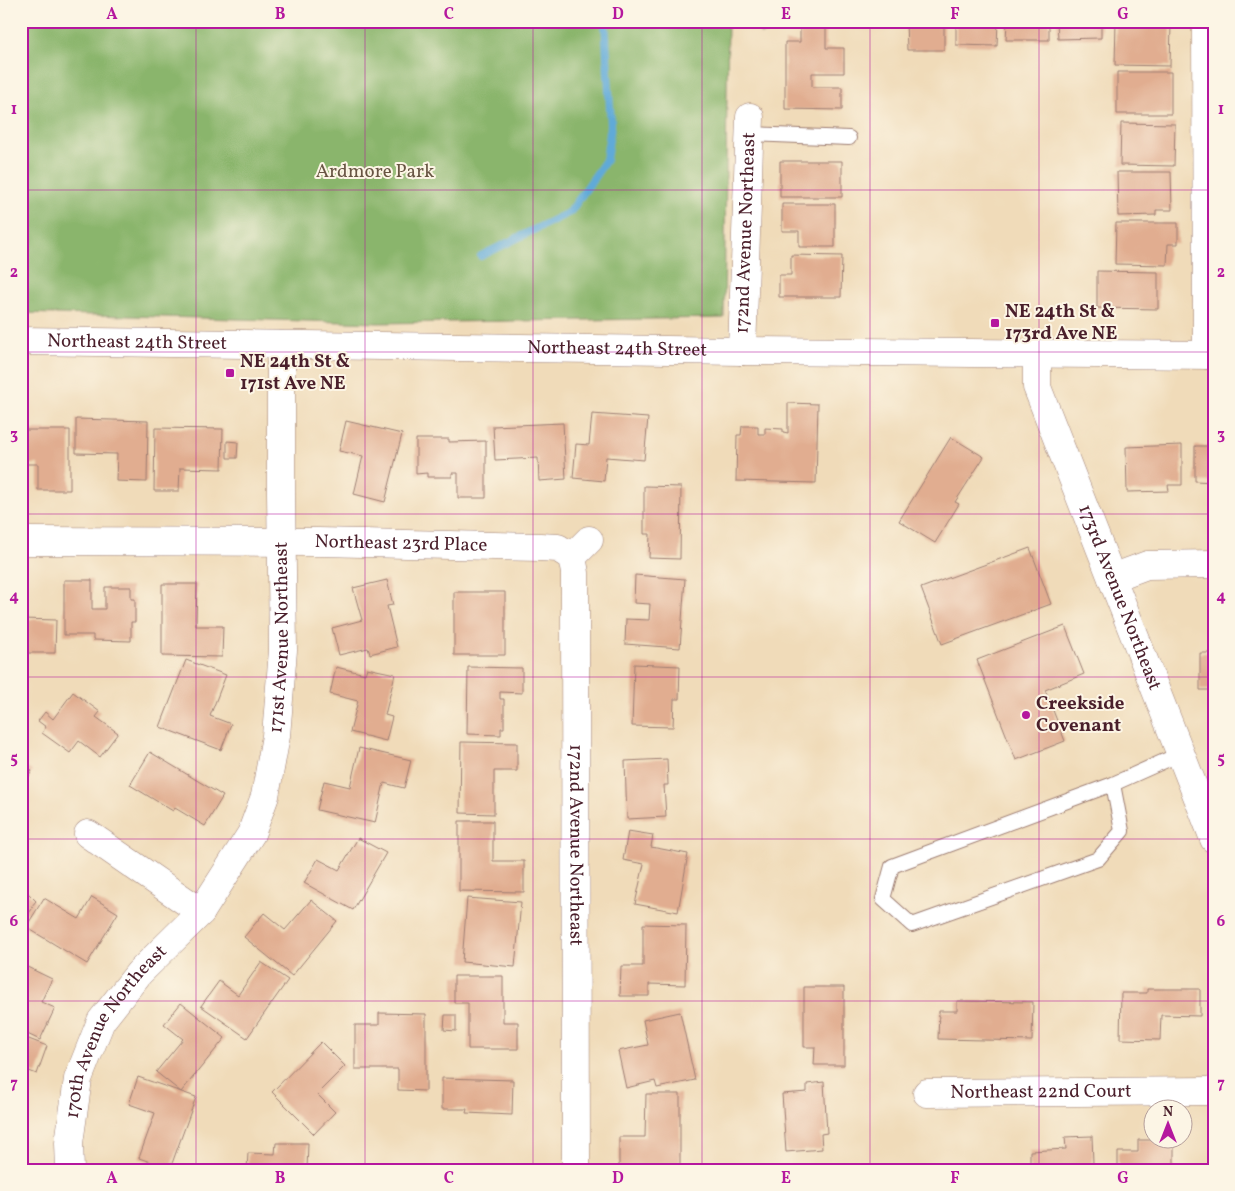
<svg xmlns="http://www.w3.org/2000/svg" width="1235" height="1191" viewBox="0 0 1235 1191" font-family="Vollkorn,serif">
<style>
.forest{fill:#8ab56c;stroke:#6a6a4c}
.lines{fill:none;stroke-linecap:round;stroke-linejoin:round}
.stream{stroke:#61aad8;stroke-width:8}
.building{fill:#e1ad90}
.lane-casing{stroke:#9d7d72;stroke-width:16}
.street-casing{stroke:#9d7d72;stroke-width:29}
.secondary-casing{stroke:#9d7d72;stroke-width:29}
.lane{stroke:#fff;stroke-width:14}
.street{stroke:#fff;stroke-width:28}
.secondary{stroke:#fff;stroke-width:28}
.grid{fill:none;stroke:#b5179e;stroke-width:1;stroke-opacity:0.55}
.poi-dot{fill:#b5179e;stroke:#fcf5e5;stroke-width:2}
.labels{text-anchor:middle;dominant-baseline:central;stroke-width:4;stroke-linejoin:round;paint-order:stroke}
.park-label{font-size:19px;fill:#685543;stroke:#fcf5e5}
.street-label{font-size:19px;fill:#4a1f2b;stroke:#fcf5e5}
.poi-label{font-size:19px;font-weight:bold;fill:#4a1f2b;stroke:#fcf5e5;text-anchor:start}
.neatline{fill:none;stroke:#b5179e;stroke-width:2}
.grid-label{font-size:16px;text-anchor:middle;font-weight:bold;fill:#b5179e}
</style>
<rect width="100%" height="100%" fill="#fcf5e5"/>
<filter id="ink" filterUnits="userSpaceOnUse"><feTurbulence type="fractalNoise" baseFrequency=".02" numOctaves="2"/><feDisplacementMap in="SourceGraphic" scale="10" xChannelSelector="R" yChannelSelector="G"/><feConvolveMatrix kernelMatrix="1 2 1 2 8 2 1 2 1" color-interpolation-filters="sRGB"/></filter>
<filter id="wash" filterUnits="userSpaceOnUse"><feTurbulence type="fractalNoise" baseFrequency=".0096" numOctaves="4" result="noise"/><feDisplacementMap in="SourceGraphic" scale="20" xChannelSelector="R" yChannelSelector="G"/><feGaussianBlur stdDeviation="1.12" result="paint"/><feColorMatrix in="noise" values="0 0 0 0 0 0 0 0 0 0 0 0 0 0 0 0 0 1.4 0 .05"/><feComposite in="paint" operator="in"/></filter>
<g filter="url(#wash)">
<rect width="100%" height="100%" fill="#f0dbb9"/>
<!-- forest -->
<path class="forest" d="M21 21H728L724 318 378 323 21 313Z
M760 21H797L796 28 760 34Z"/>
<g class="lines">
<!-- stream -->
<path class="stream" d="M481 256 570 212 606 160 611 125 605 21"/>
</g>
<g id="blocks">
<!-- building -->
<path class="building" d="M906 21H944V50H907Z
M956 21H998L997 46 956 45Z
M1007 21H1049V40H1006Z
M1057 21H1101V38L1058 39Z
M1116 21 1171 23 1170 66 1115 65Z
M800 22H826V48H844V73H812V87H842V110L785 109V42H800Z
M1117 72H1171V114H1117Z
M1121 123 1175 124 1174 166 1120 165Z
M780 161H842V197H780Z
M1117 172H1171L1172 210H1156V215L1118 216Z
M782 204H835V247H799V231H782Z
M1116 223H1178V244H1168L1167 265 1115 264Z
M791 255 842 256 841 297H779V275H791Z
M1097 271 1158 272V309L1097 308Z
M788 403 818 404 816 483 736 481 737 435H741L742 426H758V434H765V428L783 429V432L788 433Z
M592 414 648 418 644 460 606 457 604 481 573 478 576 444 589 445Z
M76 419 148 421 147 482 116 481 117 454 76 453Z
M346 421 402 434 385 502 354 494 363 456 339 451Z
M563 423 566 479 539 481 538 458 495 460 493 426Z
M155 428 223 429 222 469 180 468 179 491H154Z
M21 430H70V490H38V464H21Z
M951 437 984 457 955 502 959 504 935 543 899 521Z
M416 439H449V442L486 441V498H458V473H452V477H427V473L416 474Z
M227 441 238 442 237 458H227Z
M1182 445V485H1168L1169 491 1127 492 1126 447Z
M1195 446H1214V482L1195 481Z
M644 486 681 487 680 559 649 558 650 534H644Z
M1030 548 1051 604 942 644 921 588Z
M635 575 685 579 680 648 625 644 626 619 649 620 650 604 634 603Z
M64 580H92V609H105V587H131V599H135V622H131V641L93 640V635H64Z
M387 580 393 605 387 606 397 647 370 654 368 648 339 655 332 628 362 620 353 588Z
M162 584H197L196 626H223L222 657 162 656Z
M454 592H505V655H454Z
M21 619 56 620 55 653H21Z
M1065 626 1084 674 1045 690 1065 741 1016 760 977 660Z
M1200 653H1214V690H1200Z
M186 660 226 675 210 716 231 724 221 750 160 727Z
M634 664 680 666 679 699H674L673 727 632 726Z
M336 667 365 674 367 668 395 674 385 715 392 717 386 741 350 732 358 701 330 694Z
M468 667 522 668V693L500 692V699H504V728H501V735L467 734Z
M73 692 100 712 96 717 118 733 100 757 79 741 70 753 42 733 46 727 38 721 45 712 53 719Z
M461 742 517 743V771H494V814L460 813Z
M359 748 411 760 404 788 384 783 375 823 317 810 324 781 350 787Z
M150 752 223 796 205 826 175 808 173 811 130 785Z
M667 759 668 785H664L666 817 627 819 625 761Z
M21 765 32 771 21 790Z
M459 821H493V861H524V892L459 891Z
M628 831 653 835 651 847 688 854 678 912 635 904 644 864 623 860Z
M358 838 386 853 353 910 304 883 318 859 339 870Z
M28 893 36 901 31 907 33 908 28 914 26 912 21 916V900Z
M92 897 118 913 87 964 26 927 44 898 79 919Z
M467 898 521 902 515 967 462 962Z
M311 900 337 921 292 976 244 937 264 913 285 930Z
M643 924 686 925 685 985 649 984V996H620L621 966H643Z
M261 962 288 980 247 1038 201 1006 219 981 238 995Z
M21 964 52 979 41 1002 55 1008 40 1040 21 1031Z
M454 976H503V1022H518V1049H468V1003H454Z
M804 987H844V1065H814L815 1047H804Z
M1147 989H1200V1016L1161 1015 1160 1040 1120 1039 1121 993H1147Z
M957 1001 1033 1002 1032 1041 938 1039 939 1011H957Z
M181 1003 225 1038 181 1092 156 1072 183 1039 164 1024Z
M680 1012 695 1080 657 1088 655 1081 626 1088 618 1051 648 1045 643 1020Z
M379 1013 426 1014V1091L398 1090V1069H355V1025H379Z
M445 1015H456V1031L444 1030Z
M21 1036 47 1046 37 1074 21 1068Z
M321 1042 345 1066 317 1094 335 1112 314 1134 272 1092Z
M138 1077 196 1097 170 1169 139 1158 155 1113 129 1104Z
M442 1078 513 1080 512 1115 466 1113 467 1109H442Z
M824 1082 827 1133 821 1134 822 1149 786 1152 782 1094 807 1092V1084Z
M646 1094H680V1168H619V1137H645Z
M1092 1136 1093 1163 1088 1164V1170H1030V1151L1066 1149 1065 1137Z
M1138 1140H1174V1170H1118V1152H1138Z
M276 1143H308L307 1170H247L248 1153 275 1154Z
M837 1164 842 1170H831Z
M922 1167 961 1168V1170H922Z"/>
</g>
</g>
<g filter="url(#ink)">
<use href="#blocks" fill-opacity="0" stroke="#9d7d72" stroke-width="1"/>
<g class="lines">
<!-- lane casing -->
<g class="lane-casing">
<path id="lane" d="M750 134 849 138
M1113 784 1122 831 1098 859 912 925 883 899 892 866 1113 784 1180 754"/>
</g>
<!-- street casing -->
<g class="street-casing">
<g id="street">
<path d="M1206 21 1207 355"/>
<path id="s1" d="M742 351 750 117"/>
<path id="s2" d="M21 541 319 542 540 547 558 548 572 557 575 573V594L576 1170"/>
<path d="M572 557 589 540"/>
<path d="M1112 578 1147 565 1214 564"/>
<path d="M88 834 201 912"/>
<path id="s3" d="M927 1093 1214 1091"/>
<path id="s4" d="M70 1170 69 1143 78 1079 101 1021 139 973 201 912 251 834 265 796 276 736 283 650 281 492V345"/>
</g>
</g>
<!-- secondary casing -->
<g class="secondary-casing">
<g id="secondary">
<path id="s5" d="M21 341 742 351 1214 355"/>
<path id="s6" d="M1037 354V387L1214 839"/>
</g>
</g>
<!-- lane -->
<use href="#lane" class="lane"/>
<!-- street -->
<use href="#street" class="street"/>
<!-- secondary -->
<use href="#secondary" class="secondary"/>
</g>
</g>
<!-- grid -->
<path class="grid" d="M196 21V1170M365 21V1170M533 21V1170M702 21V1170M870 21V1170M1039 21V1170M21 190H1214M21 352H1214M21 514H1214M21 677H1214M21 839H1214M21 1001H1214"/>
<!-- markers -->
<g class="poi-dot">
<rect x="990" y="318" width="10" height="10" rx="2.5"/>
<rect x="225" y="368" width="10" height="10" rx="2.5"/>
<circle cx="1026" cy="715" r="5"/>
</g>
<g class="labels">
<!-- park labels -->
<g class="park-label">
<text x="375" y="172">Ardmore Park</text>
</g>
<!-- street labels -->
<g class="street-label">
<text stroke="none"><textPath href="#s1" startOffset="118">172nd Avenue Northeast</textPath></text>
<text stroke="none"><textPath href="#s5" startOffset="116">Northeast 24th Street</textPath></text>
<text stroke="none"><textPath href="#s5" startOffset="596">Northeast 24th Street</textPath></text>
<text stroke="none"><textPath href="#s2" startOffset="380">Northeast 23rd Place</textPath></text>
<text stroke="none"><textPath href="#s6" startOffset="259">173rd Avenue Northeast</textPath></text>
<text stroke="none"><textPath href="#s4" startOffset="595">171st Avenue Northeast</textPath></text>
<text stroke="none"><textPath href="#s2" startOffset="842">172nd Avenue Northeast</textPath></text>
<text stroke="none"><textPath href="#s4" startOffset="151">170th Avenue Northeast</textPath></text>
<text stroke="none"><textPath href="#s3" startOffset="114">Northeast 22nd Court</textPath></text>
</g>
<!-- poi labels -->
<g class="poi-label">
<text x="1005" y="312">NE 24th St &amp;<tspan x="1005" dy="22">173rd Ave NE</tspan></text>
<text x="240" y="362">NE 24th St &amp;<tspan x="240" dy="22">171st Ave NE</tspan></text>
<text x="1036" y="704">Creekside<tspan x="1036" dy="22">Covenant</tspan></text>
</g>
</g>
<!-- margin -->
<rect width="1235" height="1191" fill="none" stroke="#fcf5e5" stroke-width="55"/>
<!-- north arrow -->
<g transform="translate(1168 1124)"><circle r="24" fill="#fcf5e5" stroke="#b59f9b"/>
<path d="M0-4L9 19L0 12L-9 19Z" fill="#b5179e"/>
<text y="-8" font-size="14" font-weight="bold" text-anchor="middle" fill="#4a1f2b">N</text>
</g>
<rect x="28" y="28" width="1180" height="1136" class="neatline"/>
<g class="grid-label">
<text x="112" y="19">A</text>
<text x="280" y="19">B</text>
<text x="449" y="19">C</text>
<text x="618" y="19">D</text>
<text x="786" y="19">E</text>
<text x="955" y="19">F</text>
<text x="1123" y="19">G</text>
<text x="14" y="114">1</text>
<text x="1221" y="114">1</text>
<text x="14" y="277">2</text>
<text x="1221" y="277">2</text>
<text x="14" y="439">3</text>
<text x="1221" y="439">3</text>
<text x="14" y="601">4</text>
<text x="1221" y="601">4</text>
<text x="14" y="763">5</text>
<text x="1221" y="763">5</text>
<text x="14" y="926">6</text>
<text x="1221" y="926">6</text>
<text x="14" y="1088">7</text>
<text x="1221" y="1088">7</text>
<text x="112" y="1183">A</text>
<text x="280" y="1183">B</text>
<text x="449" y="1183">C</text>
<text x="618" y="1183">D</text>
<text x="786" y="1183">E</text>
<text x="955" y="1183">F</text>
<text x="1123" y="1183">G</text>
</g>
</svg>
